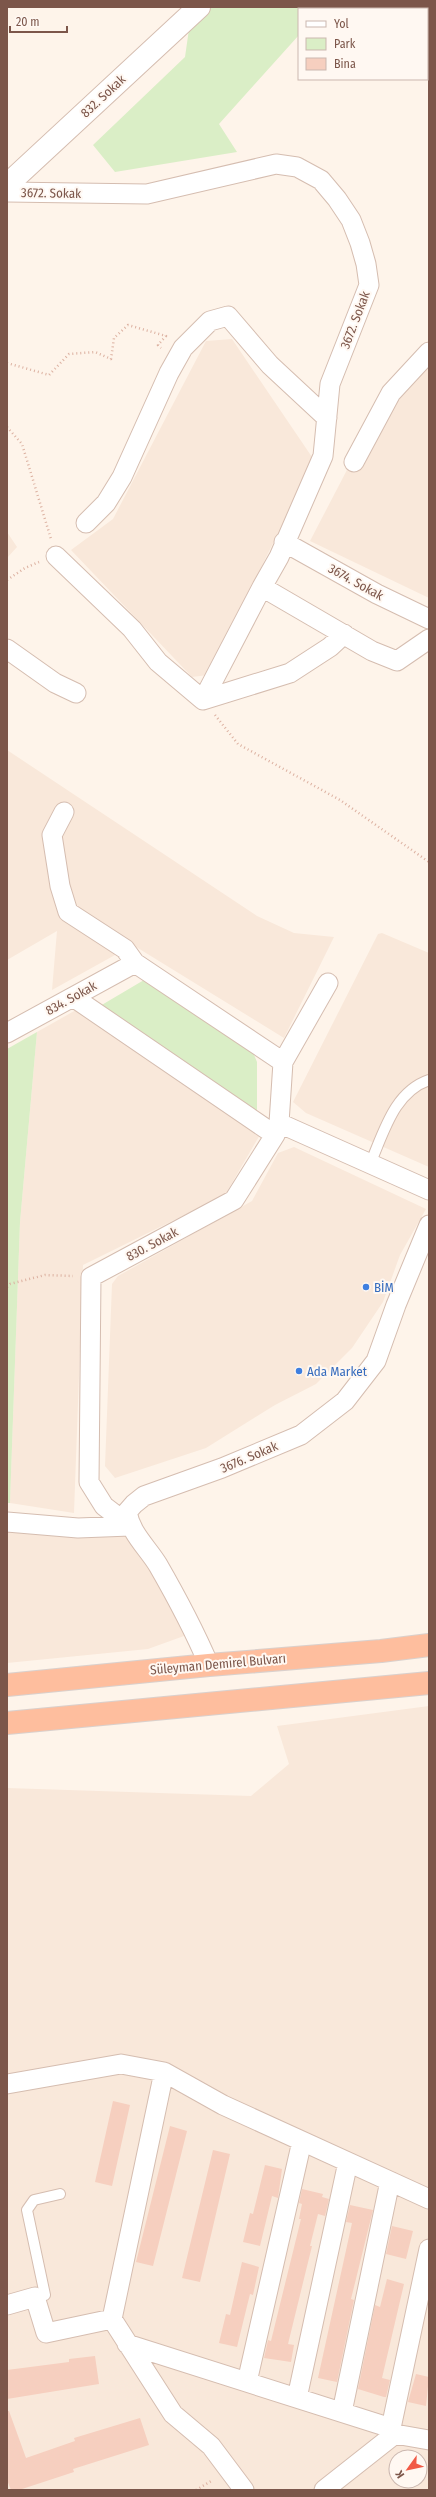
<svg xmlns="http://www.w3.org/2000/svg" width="436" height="2497" viewBox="0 0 436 2497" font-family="'Fira Sans Condensed',sans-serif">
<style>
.residential{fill:#f9e8da;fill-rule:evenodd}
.green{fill:#daeec6}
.building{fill:#f6cfbf}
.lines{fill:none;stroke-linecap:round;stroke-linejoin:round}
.service-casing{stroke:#d5bdb0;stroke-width:12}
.minor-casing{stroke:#d5bdb0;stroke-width:21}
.tertiary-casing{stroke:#d5bdb0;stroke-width:24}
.trunk-casing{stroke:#dad0cc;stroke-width:24}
.path{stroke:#dcb1a1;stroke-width:2.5;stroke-dasharray:1 3;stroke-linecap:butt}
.service{stroke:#fff;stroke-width:10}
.minor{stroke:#fff;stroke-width:19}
.tertiary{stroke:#fff;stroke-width:22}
.trunk{stroke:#febe9e;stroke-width:22}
.shop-dot{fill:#3f7fe0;stroke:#fff8f2;stroke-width:1.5}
.labels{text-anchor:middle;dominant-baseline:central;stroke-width:4;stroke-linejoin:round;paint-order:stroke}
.street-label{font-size:13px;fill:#7c564a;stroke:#fff8f2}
.shop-label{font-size:13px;fill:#366cbe;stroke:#fff8f2;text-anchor:start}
</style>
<rect width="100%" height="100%" fill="#fef4ea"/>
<!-- residential -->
<path class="residential" d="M232 339 314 460 208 675 192 677 71 550 113 519 206 341Z
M429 347V598L310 541 387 393Z
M7 532 17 547 7 558Z
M7 750 257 916 294 933 334 937 284 1038 133 945 52 990 57 931 7 960Z
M382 933 429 953V1167L306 1113 293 1102 378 934Z
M76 1010 261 1133 225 1195 83 1265 74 1513 10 1503 20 1222 37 1032Z
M294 1147 426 1209 400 1255 383 1302 352 1348 316 1384 275 1405 206 1448 115 1478 105 1466 112 1284 118 1276 252 1201 278 1153Z
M7 1522 130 1526 195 1632 148 1649 7 1663Z
M429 1706V2490H7V1788L251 1796 289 1764 277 1726ZM396 2457H420V2481H396Z"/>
<!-- green -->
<path class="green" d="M199 7H374L368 9H299V35L219 124 237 152 115 172 93 145 185 57 191 15Z
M144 980 252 1050 257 1062V1114L100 1006Z
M37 1032 20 1222 10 1503H7V1049Z"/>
<!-- building -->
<path class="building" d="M113 2101 130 2105 112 2186 95 2182Z
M170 2126 187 2131 153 2266 136 2262Z
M213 2150 230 2154 200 2282 182 2278Z
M265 2165 282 2169 278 2198 272 2196 260 2246 243 2242 250 2213 253 2214Z
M302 2189 323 2194 322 2197 329 2199 325 2216 318 2214 310 2246H312L288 2344 294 2345 291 2362 264 2358 268 2340 271 2341 301 2219H299L302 2204 299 2203Z
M350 2205 373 2210 351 2299 354 2300 337 2382 318 2378 352 2223 346 2222Z
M392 2226 413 2231 406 2259 386 2254Z
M242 2262 259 2267 253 2295 250 2294 237 2347 219 2343 226 2314 230 2315Z
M387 2279 404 2284 382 2378 390 2380 386 2397H384L358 2389 375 2305 380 2307Z
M95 2356 99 2384 7 2399V2370L69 2362V2359Z
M416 2374 429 2377 426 2406 408 2402Z
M7 2411H9L26 2458 75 2441 74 2438 140 2418 149 2445 73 2469 74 2472 19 2490H11L7 2480Z"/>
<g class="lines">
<!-- service casing -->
<g class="service-casing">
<path id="service" d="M370 1164C384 1132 394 1092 429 1080
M35 2297 45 2295 27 2210 34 2200 60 2194"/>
</g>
<!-- minor casing -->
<g class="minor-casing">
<path id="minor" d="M7 192 147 194 276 164 297 167 321 180 337 199 351 220 360 243 366 264 369 285 330 384 323 456 279 557 262 587
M354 462 391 393 429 352
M86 523 106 503 122 477 169 373 183 348 210 321 228 316 270 365 327 418
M284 542 377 594 429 619
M56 556 132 629 158 662 203 700 290 673 330 647 344 634
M7 649 55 683 76 693
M203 700 262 587 372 651 397 661 429 639
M64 812 52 835 60 886 68 912 125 949 135 963 283 1062
M73 997 275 1135
M7 1033 135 963
M279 1123 429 1190
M7 1522 78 1528 130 1526
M130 1526 104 1506 89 1482 91 1277 234 1200 275 1135 279 1123 283 1062 328 983
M209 1665C194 1630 177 1598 158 1565 147 1547 131 1534 127 1512L134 1504 144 1496 222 1468 301 1435 345 1401 376 1361 396 1305 429 1225
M7 2084 121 2064 164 2072 223 2105 429 2199
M7 2305 35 2297 46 2333 112 2319 173 2414 211 2446 244 2490
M112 2319 164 2072
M127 2344 391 2428 395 2434 429 2440
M247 2382 302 2141
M297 2398 348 2162
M342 2412 390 2181
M391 2428 429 2249
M324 2490 395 2434"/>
</g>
<!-- tertiary casing -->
<g class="tertiary-casing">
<path id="tertiary" d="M7 185 199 7"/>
</g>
<!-- trunk casing -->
<g class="trunk-casing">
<path id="trunk" d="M7 1685 209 1665 381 1651 429 1645
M7 1723 429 1683"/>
</g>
<!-- path -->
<path class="path" d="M7 363 49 375 69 354 95 352 111 359 114 338 128 325 166 336 158 345 161 348
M7 427 22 444 51 539
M7 580 25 568 39 562
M215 715 238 744 340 800 429 862
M7 1287 10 1284 45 1275 73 1276
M196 2490 213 2480"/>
<!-- service -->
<use href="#service" class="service"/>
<!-- minor -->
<use href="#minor" class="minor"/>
<!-- tertiary -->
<use href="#tertiary" class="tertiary"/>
<!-- trunk -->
<use href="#trunk" class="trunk"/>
</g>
<!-- markers -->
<g class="shop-dot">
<circle cx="366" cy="1287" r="4"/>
<circle cx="299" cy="1371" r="4"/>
</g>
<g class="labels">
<!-- street labels -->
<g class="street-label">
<text transform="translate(103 96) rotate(-43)">832. Sokak</text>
<text transform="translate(51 193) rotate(1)">3672. Sokak</text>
<text transform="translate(355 320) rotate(-69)">3672. Sokak</text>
<text transform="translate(356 582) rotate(29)">3674. Sokak</text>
<text transform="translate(71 998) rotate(-29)">834. Sokak</text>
<text transform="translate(152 1244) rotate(-28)">830. Sokak</text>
<text transform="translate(249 1457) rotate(-23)">3676. Sokak</text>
<text transform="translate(218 1664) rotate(-5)">Süleyman Demirel Bulvarı</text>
</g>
<!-- shop labels -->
<g class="shop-label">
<text x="374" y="1287">BİM</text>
<text x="307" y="1371">Ada Market</text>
</g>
</g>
<!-- border -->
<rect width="436" height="2497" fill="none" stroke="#7c564a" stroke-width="16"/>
<!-- legend -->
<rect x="298" y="8" width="130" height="72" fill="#fff8f2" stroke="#cbb7af"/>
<rect x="306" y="21" width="20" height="6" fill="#ffffff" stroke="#cbb7af"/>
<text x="334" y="28" font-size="12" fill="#7c564a">Yol</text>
<rect x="306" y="38" width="20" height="12" fill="#daeec6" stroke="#cbb7af"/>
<text x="334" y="48" font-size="12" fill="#7c564a">Park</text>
<rect x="306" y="58" width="20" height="12" fill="#f6cfbf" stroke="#cbb7af"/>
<text x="334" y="68" font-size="12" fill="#7c564a">Bina</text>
<!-- north arrow -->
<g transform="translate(408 2469) rotate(237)"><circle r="19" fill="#fff8f2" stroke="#cbb7af"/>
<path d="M0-3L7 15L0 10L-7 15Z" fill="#f15a46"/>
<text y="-6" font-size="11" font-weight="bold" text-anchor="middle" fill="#7c564a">K</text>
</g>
<!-- scale -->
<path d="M10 26v6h57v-6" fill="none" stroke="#7c564a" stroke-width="2"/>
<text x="16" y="26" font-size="12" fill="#7c564a" stroke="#fff8f2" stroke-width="3" paint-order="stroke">20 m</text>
</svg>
